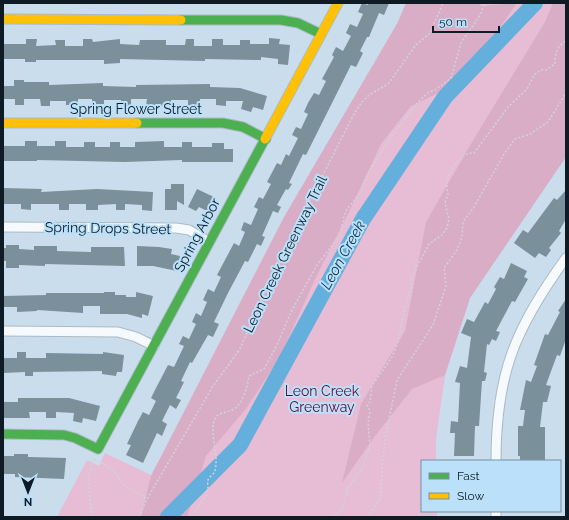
<svg xmlns="http://www.w3.org/2000/svg" width="569" height="520" viewBox="0 0 569 520" font-family="Raleway,sans-serif">
<style>
.green{fill:#e6bdd4}
.forest{fill:#daadc6}
.lines{fill:none;stroke-linecap:round;stroke-linejoin:round}
.river{stroke:#65afdc;stroke-width:16}
.building{fill:#7a919b}
.street-casing{stroke:#abbac6;stroke-width:11}
.fast-casing{stroke:#abbac6;stroke-width:11}
.slow-casing{stroke:#abbac6;stroke-width:11}
.path{stroke:#cfd5da;stroke-width:1.5;stroke-dasharray:2 2;stroke-linecap:butt}
.street{stroke:#f7fafc;stroke-width:9}
.fast{stroke:#4caf50;stroke-width:9}
.slow{stroke:#ffc107;stroke-width:9}
.labels{text-anchor:middle;dominant-baseline:central;stroke-width:4;stroke-linejoin:round;paint-order:stroke}
.street-label{font-size:14px;fill:#0e1b24;stroke:#bbe0fa}
.park-label{font-size:14px;fill:#610933;stroke:#bbe0fa}
.water-label{font-size:15px;font-style:italic;fill:#0c354d;stroke:#bbe0fa}
</style>
<rect width="100%" height="100%" fill="#c9ddec"/>
<!-- green -->
<path class="green" d="M406 3H566L544 187 470 298 445 375 436 439V461H422V511H437V517H57L87 460 99 466 105 453 151 475 398 22Z"/>
<!-- forest -->
<path class="forest" d="M406 3H481L480 6 517 3 483 51 443 91 411 106 381 144 348 214 316 277 279 359 245 410 206 456 187 517H141L151 476 284 217 398 22Z
M553 3H566V157L470 298 445 375 412 389 375 436 342 483 361 404 405 331 426 222 472 142 545 22Z"/>
<g class="lines">
<!-- river -->
<path class="river" d="M168 517 240 445 363 219 445 97 535 3"/>
</g>
<!-- building -->
<path class="building" d="M362 3 368 5V3H389L384 15 379 13 369 37H367L360 51 363 53 356 67 351 65 306 155 303 154 289 183 292 184 288 190 286 189 277 205 281 207 278 213 273 211 262 236 265 237 261 246 257 244 248 262 245 261 228 293 214 322 219 324 213 337 208 335 192 363 190 362 181 381 184 382 176 398 181 400 176 409 170 405 162 421 167 424 162 436 157 433 143 463 126 455 131 445 127 444 138 421 143 412 149 415 156 401 151 398 156 388 168 365 174 367 184 346 179 344 183 336 189 339 196 324 192 322 196 313 201 316 207 302 203 300 208 289 214 292 221 277 217 275 234 243 239 246 245 232 241 230 244 222 251 225 258 209 254 207 259 197 263 199 271 184 267 182 277 163 281 165 286 154 289 156 298 138 292 135 296 127 301 129 308 114 304 112 308 103 314 93 319 95 326 81 322 79 334 57 332 55 336 47 343 51 351 36 346 33 350 24 357 27 363 14 358 12Z
M269 38 280 39 279 44 290 45 288 65 278 64V59L261 57V60L205 59V61L120 59V63L104 64V60H36V62H25V59H3V44H26V39H37L36 46 56 45 55 40H65V46H83V39H92L93 42 120 39V44L139 45 140 40H166V45H185L186 39H194V46H212V39H223V45H240V40H250V44H269Z
M14 80H24V82H49V85L103 83V86L136 87V85L210 84V87L240 88 267 96 263 110 253 107 251 112 241 109 243 101H226V106L216 105V99H200V105H188V100H171V105L156 106H146L147 99H131V106L121 105V100H104V104H92V99H78V105H66V101H50V106H41L40 99H24V105H15V99H4V86H14Z
M25 141H37V146H55V141H66V147H84V142H95V147H110V142H120V147H135V142L164 141V147H182V142H192V147H212V143H224V149H233V162H182V160L125 162 37 160V161H3V146H25Z
M171 184H184V205L177 201V210H165V189H171Z
M3 188 42 189 41 192 97 189 153 192 152 211 142 210V205L125 204V210H116V204L98 205V210H86V204H69V210H59V204H31V210L21 209V204H3Z
M197 189 216 198 209 212 199 207 196 211 188 207Z
M566 190V219L559 231 561 233 549 248 551 250 546 257 539 253 535 258 514 243 523 230 528 233 554 198 557 200Z
M6 245H19V249L34 250V246H57V251L91 252V247H124L125 266 45 264V266L19 265V268H6V261H3V248H6Z
M137 246 159 247 172 249 171 254 180 256 177 271 153 266H137Z
M511 263 527 271 524 277 528 279 515 302 512 301 496 331 500 332 496 341 492 339 489 345 487 344 484 372 487 373 485 381H482L479 426H475L474 456H454L455 433H450L451 421 458 422 460 383 455 382 460 366 467 368 471 337 461 333 467 319 474 322 485 302 488 304 496 289 494 287 500 277 504 279Z
M104 292H115V295H126V297H136V292L153 296 148 316 142 314V318L127 314H100V306H83V313L37 310V311L17 312V307H3V296L46 295V293H104Z
M566 299V339L560 356 557 355 546 385 551 386 547 402H543L540 427H545V461H520V456H518V426H523L525 410H520L526 380 531 382 537 366 534 365 545 334 548 335 560 312 558 311Z
M17 352H26V358H46V353L103 354V352L124 355 122 372H117L116 376 102 374V371L33 372V376H25V372L3 373V358H17Z
M18 398H69L100 406 96 421 83 418 82 423 73 421 74 413 56 412V418H46V412H29L30 418H3V402H18Z
M14 454H28V457L66 458 64 479 15 477V474H3V456H14Z"/>
<g class="lines">
<!-- street casing -->
<g class="street-casing">
<path id="street" d="M3 227 176 228 189 230 209 242
M3 331 118 332 136 337 154 346
M496 461C496 373 515 329 566 258
M496 511V517"/>
</g>
<!-- fast casing -->
<g class="fast-casing">
<path id="fast" d="M181 20H281L298 23 321 34
M137 123H223L243 127 266 139
M3 434 64 435 75 438 98 449 265 139"/>
</g>
<!-- slow casing -->
<g class="slow-casing">
<path id="slow" d="M3 19 181 20
M3 123H137
M265 139 338 3"/>
</g>
<!-- path -->
<path class="path" d="M94 459 113 470 125 486 147 499
M93 517C88 495 87 480 93 459
M139 517 147 499 213 386 240 349 269 281 355 112 362 102 369 95 388 84 416 45 430 33 443 3
M194 517C195 507 204 501 207 493 209 488 207 484 208 480 209 477 214 474 215 471 219 454 210 436 214 421 217 411 227 414 234 409 244 402 247 387 249 376L264 369 277 345 291 312 317 265 340 235 344 216 347 209 361 192 367 175 391 137 420 100 429 92 435 90 451 78 461 43 479 17 485 3
M331 517 338 514 343 506 348 488 362 469 370 445 368 423 370 411 367 405 370 402 372 386 392 357 398 342 405 306 411 289V278L429 244 442 235 447 228 449 219 445 203 448 194 446 180C452 170 460 152 474 153L508 107 527 89 534 75 541 70H546L555 64C555 55 556 46 566 41
M368 517 381 497 382 465 386 434 397 380 433 325 446 286 444 268 457 250 462 237 463 222 474 207 504 154 515 139 530 134 548 122 566 93"/>
<!-- street -->
<use href="#street" class="street"/>
<!-- fast -->
<use href="#fast" class="fast"/>
<!-- slow -->
<use href="#slow" class="slow"/>
</g>
<g class="labels">
<!-- street labels -->
<g class="street-label">
<text x="136" y="109">Spring Flower Street</text>
<text transform="translate(108 228) rotate(1)">Spring Drops Street</text>
<text transform="translate(197 235) rotate(-62)">Spring Arbor</text>
<text transform="translate(285 254) rotate(-64)">Leon Creek Greenway Trail</text>
</g>
<!-- park labels -->
<g class="park-label">
<text x="322" y="391">Leon Creek<tspan x="322" dy="16">Greenway</tspan></text>
</g>
<!-- water labels -->
<g class="water-label">
<text transform="translate(343 255) rotate(-61)">Leon Creek</text>
</g>
</g>
<!-- border -->
<rect width="569" height="520" fill="none" stroke="#0e1b24" stroke-width="8"/>
<!-- legend -->
<rect x="421" y="460" width="140" height="52" fill="#bbe0fa" stroke="#7691a4"/>
<rect x="429" y="473" width="20" height="6" fill="#4caf50" stroke="#7691a4"/>
<text x="457" y="480" font-size="12" fill="#0e1b24">Fast</text>
<rect x="429" y="493" width="20" height="6" fill="#ffc107" stroke="#7691a4"/>
<text x="457" y="500" font-size="12" fill="#0e1b24">Slow</text>
<!-- north arrow -->
<g transform="translate(28 492) rotate(180)" stroke="#bbe0fa" stroke-width="3" paint-order="stroke">
<path d="M0-3L7 15L0 10L-7 15Z" fill="#0e1b24"/>
<text y="-6" font-size="11" font-weight="bold" text-anchor="middle" fill="#0e1b24">N</text>
</g>
<!-- scale -->
<path d="M433 26v6h66v-6" fill="none" stroke="#0e1b24" stroke-width="2"/>
<text x="439" y="26" font-size="12" fill="#0e1b24" stroke="#bbe0fa" stroke-width="3" paint-order="stroke">50 m</text>
</svg>
